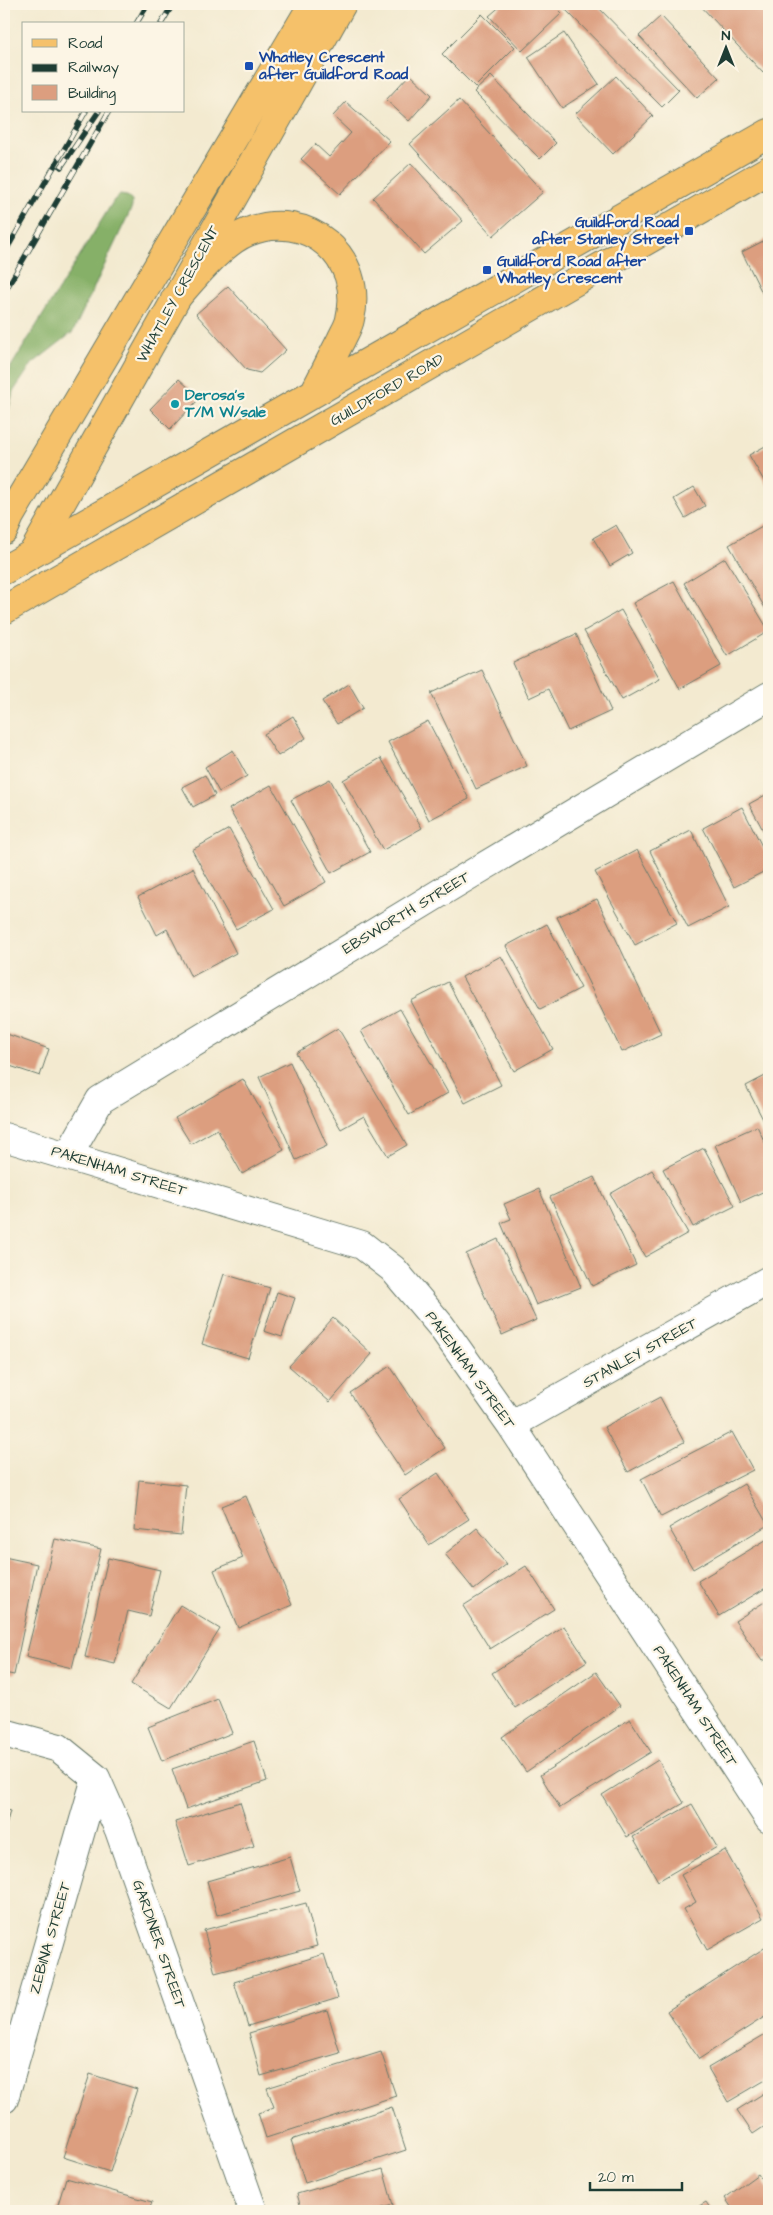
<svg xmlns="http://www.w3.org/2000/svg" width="773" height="2215" viewBox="0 0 773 2215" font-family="'Architects Daughter',sans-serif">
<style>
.forest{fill:#86b067;stroke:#52764e}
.building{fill:#dc9e7f}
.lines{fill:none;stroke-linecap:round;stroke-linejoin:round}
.street-casing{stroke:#697a6b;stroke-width:30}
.primary-casing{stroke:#697a6b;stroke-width:30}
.highway-casing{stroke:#697a6b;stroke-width:30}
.street{stroke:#fff;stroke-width:28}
.primary{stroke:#f5c16b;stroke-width:28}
.highway{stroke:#f5c16b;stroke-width:28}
.rail-casing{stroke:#1f3d34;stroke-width:5.5}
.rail{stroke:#fcf5e5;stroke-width:4;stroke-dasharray:11;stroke-linecap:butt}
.transit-dot{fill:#1a4fb4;stroke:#fcf5e5;stroke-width:2}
.culture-dot{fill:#0f9aa8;stroke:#fcf5e5;stroke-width:2}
.labels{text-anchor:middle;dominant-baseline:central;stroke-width:4.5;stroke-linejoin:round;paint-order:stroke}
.transit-label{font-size:15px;font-weight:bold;fill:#164399;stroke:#fcf5e5;text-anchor:start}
.street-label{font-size:15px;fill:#1f3d34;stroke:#fcf5e5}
.culture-label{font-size:15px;font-weight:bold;fill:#0d838f;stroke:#fcf5e5;text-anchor:start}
</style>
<rect width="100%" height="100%" fill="#fcf5e5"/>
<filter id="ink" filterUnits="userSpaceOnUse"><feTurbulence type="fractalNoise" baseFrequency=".02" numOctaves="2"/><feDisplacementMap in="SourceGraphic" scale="10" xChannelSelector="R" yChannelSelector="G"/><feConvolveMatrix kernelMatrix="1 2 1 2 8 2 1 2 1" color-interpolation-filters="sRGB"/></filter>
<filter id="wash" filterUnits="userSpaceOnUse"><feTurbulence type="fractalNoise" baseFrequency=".0096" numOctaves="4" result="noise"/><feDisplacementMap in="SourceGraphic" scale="20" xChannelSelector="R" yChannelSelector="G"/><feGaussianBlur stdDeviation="1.12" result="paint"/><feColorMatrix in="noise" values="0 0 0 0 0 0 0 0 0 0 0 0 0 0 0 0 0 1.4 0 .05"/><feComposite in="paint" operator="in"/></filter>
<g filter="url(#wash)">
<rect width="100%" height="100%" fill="#f3ead0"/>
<!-- forest -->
<path class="forest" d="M120 195 127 196 132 201V207L73 332 32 364 13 392 4 428V378L114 200Z"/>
<g id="blocks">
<!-- building -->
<path class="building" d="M503 4H553L562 13 522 51 489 16Z
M560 4H595L679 90 662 107Z
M699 4H768L769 67 763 73Z
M482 14 515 47 475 87 442 54Z
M661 16 719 78 697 98 639 36Z
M564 33 599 84 562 108 528 57Z
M410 74 432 95 409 121 386 100Z
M491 76 556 143 540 159 474 92Z
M616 76 653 116 613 154 575 114Z
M459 100 543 192 493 236 410 144Z
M346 102 390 141 340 194 301 159 315 144 329 157 351 133 333 116Z
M411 163 463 221 424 254 373 198Z
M769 238V307L742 252Z
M228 286 286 350 260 373 247 370 196 314Z
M179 379 200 398 170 429 150 409Z
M769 444V485L767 486 749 455Z
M694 487 705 506 685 518 674 499Z
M769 522V615L729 545Z
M616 525 632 553 610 566 593 538Z
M725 558 769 631 727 656 684 583Z
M674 581 721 666 680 689 633 603Z
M621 610 660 679 622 700 584 631Z
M576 634 611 711 568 731 548 689 529 698 513 663Z
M482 670 527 766 476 789 431 693Z
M349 684 363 708 337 724 322 701Z
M293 716 306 738 278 756 264 734Z
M428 721 469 799 429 820 388 742Z
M233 750 247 776 219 792 205 767Z
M381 758 422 828 383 850 343 780Z
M205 775 215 795 193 807 182 787Z
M330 779 370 852 331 873 291 800Z
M271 785 326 882 284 906 229 809Z
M769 793V841L749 804Z
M742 807 769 860V869L734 887 703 828Z
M229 829 274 909 236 929 192 850Z
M691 830 729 907 688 928 650 851Z
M637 850 677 923 635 945 595 872Z
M193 868 236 953 191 977 167 929 157 935 138 897Z
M597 899 661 1034 622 1052 557 917Z
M547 924 581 988 540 1009 506 946Z
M501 956 553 1049 514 1071 462 977Z
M448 982 501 1085 465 1103 411 1001Z
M400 1009 448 1093 409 1115 361 1031Z
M338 1028 407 1145 388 1156 364 1116 341 1129 296 1053Z
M4 1033 49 1049 40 1076 4 1064Z
M290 1062 327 1146 296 1160 259 1077Z
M769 1074V1131L746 1086Z
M243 1079 284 1150 242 1174 217 1129 191 1144 175 1118Z
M757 1126 769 1151V1189L741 1202 715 1145Z
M704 1148 735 1206 693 1227 663 1169Z
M652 1170 688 1233 645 1257 610 1194Z
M594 1177 636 1265 592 1286 550 1197Z
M539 1189 581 1287 536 1305 501 1223 511 1219 504 1204Z
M498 1239 536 1320 502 1335 466 1254Z
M224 1274 270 1288 248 1358 202 1344Z
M277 1292 295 1298 282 1337 264 1331Z
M333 1318 372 1354 330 1402 289 1366Z
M390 1366 445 1448 405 1475 350 1393Z
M660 1397 684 1442 628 1472 604 1427Z
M732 1432 753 1470 661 1517 641 1479Z
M438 1473 469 1519 429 1545 399 1499Z
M139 1480 186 1485 181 1535 134 1530Z
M744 1484 768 1525 693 1569 669 1528Z
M246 1496 292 1605 238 1628 214 1570 243 1558 221 1506Z
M477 1528 507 1564 474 1590 445 1554Z
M769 1538V1586L719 1616 698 1581Z
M55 1539 101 1549 72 1668 26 1657Z
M4 1557 37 1564 14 1675 4 1673Z
M108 1558 160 1570 149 1616 128 1611 115 1664 85 1657Z
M526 1566 554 1609 490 1649 463 1606Z
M769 1599V1657L762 1661 735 1621Z
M180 1605 220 1629 171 1708 131 1684Z
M564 1626 587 1661 515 1708 492 1673Z
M596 1672 620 1706 526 1772 502 1737Z
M218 1699 232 1733 162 1761 148 1727Z
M630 1719 651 1752 560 1808 540 1775Z
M254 1741 267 1781 186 1809 172 1769Z
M658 1760 684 1803 627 1837 602 1795Z
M240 1802 254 1846 189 1866 175 1822Z
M692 1804 717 1847 658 1881 633 1837Z
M4 1809 10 1811 4 1833Z
M725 1850 763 1918 707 1950 684 1909 696 1902 681 1875Z
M290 1857 300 1891 217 1915 207 1881Z
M306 1903 317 1946 215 1973 204 1930Z
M769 1945V2014L699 2059 667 2011Z
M324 1954 338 1998 248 2026 234 1982Z
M327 2010 340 2053 261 2076 249 2033Z
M769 2032V2078L728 2102 708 2068Z
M381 2052 396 2096 266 2138 258 2113 274 2107 267 2088Z
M90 2074 137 2089 110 2172 63 2157Z
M769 2090V2134L765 2126 753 2134 737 2110Z
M392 2107 406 2150 305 2183 291 2140Z
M383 2169 393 2205 371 2211H302L297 2194Z
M758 2174 769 2190V2211H734L725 2198Z
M66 2178 152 2202 149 2211H56Z
M706 2202 712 2211H691Z"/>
</g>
</g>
<g filter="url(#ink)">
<use href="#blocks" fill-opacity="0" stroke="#697a6b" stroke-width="1"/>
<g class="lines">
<!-- street casing -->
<g class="street-casing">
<path id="street" d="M4 1137 362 1245 393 1269 441 1326 511 1425 769 1819
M68 1156 100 1100 453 885 769 696
M511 1425 769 1280
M4 1733 59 1748 96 1778 119 1830 253 2211
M4 2099 96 1778"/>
</g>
<!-- primary casing -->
<g class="primary-casing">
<path id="primary" d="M4 530 10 516 313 4
M33 553 342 4"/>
</g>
<!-- highway casing -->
<g class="highway-casing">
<path id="highway" d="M175 299C194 278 222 242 248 232 307 208 365 257 350 319 349 326 344 333 341 340 332 357 324 374 315 391
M4 570 769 133
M4 610 769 170"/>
</g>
<!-- street -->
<use href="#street" class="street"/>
<!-- primary -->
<use href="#primary" class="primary"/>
<!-- highway -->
<use href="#highway" class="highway"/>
<!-- rail casing -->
<g class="rail-casing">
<path id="rail" d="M136 24 148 4
M161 24 173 4
M61 167 99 111
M4 254 86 111
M4 293 109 111"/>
</g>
<!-- rail -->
<use href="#rail" class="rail"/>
</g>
</g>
<!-- markers -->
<g class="transit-dot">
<rect x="244" y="61" width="10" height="10" rx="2.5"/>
<rect x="684" y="226" width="10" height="10" rx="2.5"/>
<rect x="482" y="265" width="10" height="10" rx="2.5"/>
</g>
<circle class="culture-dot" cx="175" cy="404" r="5"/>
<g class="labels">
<!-- transit labels -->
<g class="transit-label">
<text x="259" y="57">Whatley Crescent<tspan x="259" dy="17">after Guildford Road</tspan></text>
<text x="679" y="222" text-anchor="end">Guildford Road<tspan x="679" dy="17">after Stanley Street</tspan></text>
<text x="497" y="261">Guildford Road after<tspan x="497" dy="17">Whatley Crescent</tspan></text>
</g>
<!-- street labels -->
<g class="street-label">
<text transform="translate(178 294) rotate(-61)">WHATLEY CRESCENT</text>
<text transform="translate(387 390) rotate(-30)">GUILDFORD ROAD</text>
<text transform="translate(406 913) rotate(-31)">EBSWORTH STREET</text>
<text transform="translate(119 1171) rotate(17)">PAKENHAM STREET</text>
<text transform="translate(640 1353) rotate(-29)">STANLEY STREET</text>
<text transform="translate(470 1370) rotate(54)">PAKENHAM STREET</text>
<text transform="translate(695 1706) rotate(57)">PAKENHAM STREET</text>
<text transform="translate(50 1938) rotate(-74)">ZEBINA STREET</text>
<text transform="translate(159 1944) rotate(71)">GARDINER STREET</text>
</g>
<!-- culture labels -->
<g class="culture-label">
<text x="185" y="395">Derosa’s<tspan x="185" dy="17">T/M W/sale</tspan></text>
</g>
</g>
<!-- margin -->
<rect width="773" height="2215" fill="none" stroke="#fcf5e5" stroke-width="20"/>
<!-- legend -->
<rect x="22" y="22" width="162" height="90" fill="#fcf5e5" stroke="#a4ab9e"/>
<rect x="32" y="39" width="25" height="8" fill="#f5c16b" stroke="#a4ab9e"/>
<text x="68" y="48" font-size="15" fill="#1f3d34">Road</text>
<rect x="32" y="64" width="25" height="8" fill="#1f3d34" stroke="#a4ab9e"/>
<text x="68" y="72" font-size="15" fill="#1f3d34">Railway</text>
<rect x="32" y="85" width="25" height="15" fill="#dc9e7f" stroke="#a4ab9e"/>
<text x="68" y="98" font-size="15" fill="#1f3d34">Building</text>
<!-- north arrow -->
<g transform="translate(726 48)" stroke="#fcf5e5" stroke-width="4" paint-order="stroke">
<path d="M0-4L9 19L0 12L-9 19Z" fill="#1f3d34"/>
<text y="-8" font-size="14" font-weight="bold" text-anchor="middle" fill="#1f3d34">N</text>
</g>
<!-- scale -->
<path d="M590 2182v8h92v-8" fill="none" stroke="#1f3d34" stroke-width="2.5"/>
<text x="598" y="2182" font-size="15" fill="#1f3d34" stroke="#fcf5e5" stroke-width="4" paint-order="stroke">20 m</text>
</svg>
